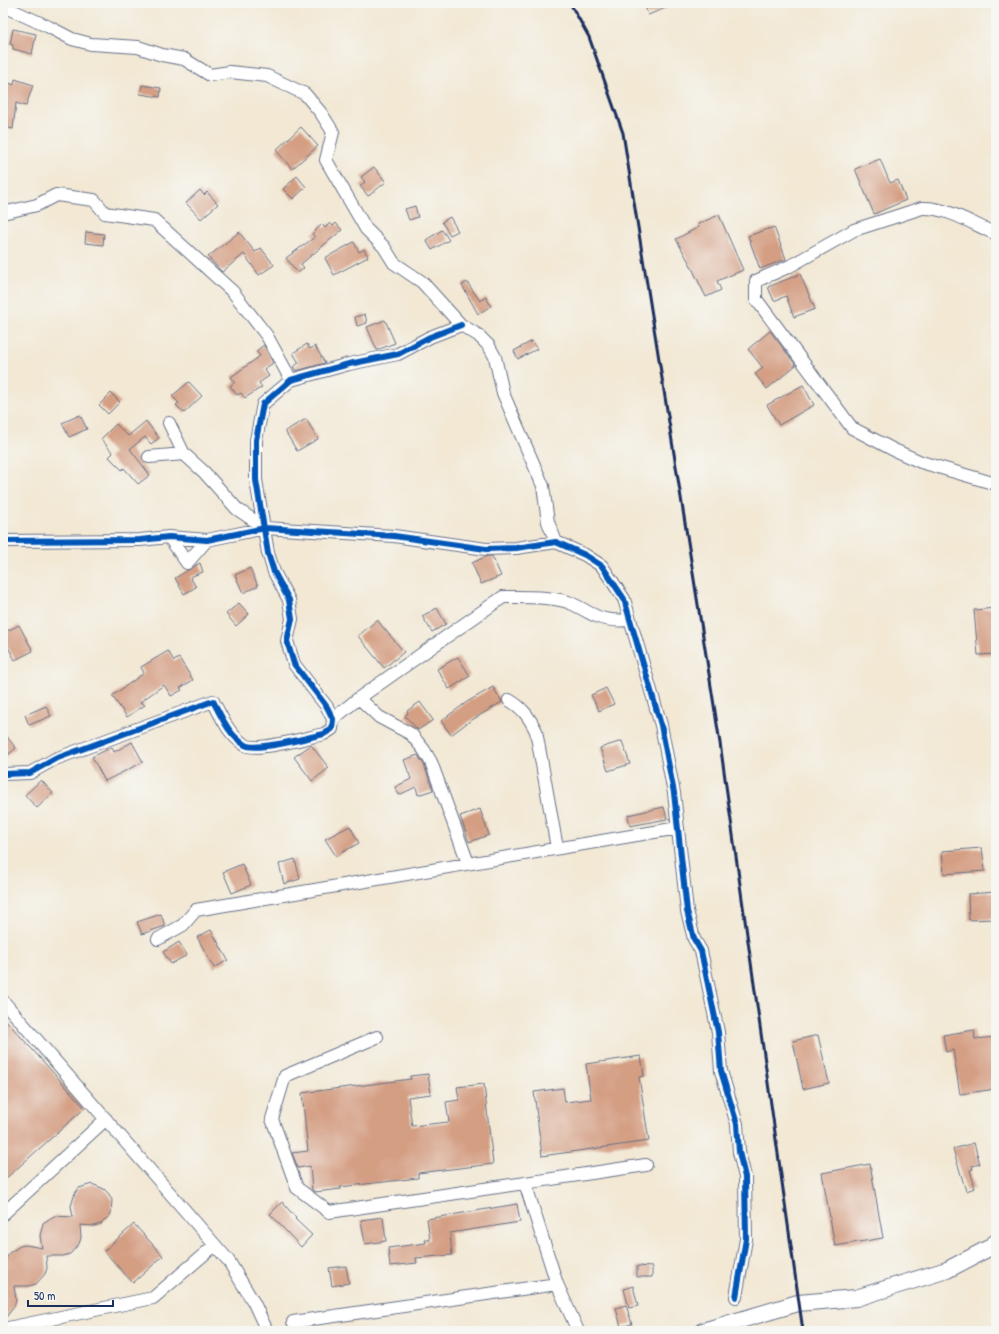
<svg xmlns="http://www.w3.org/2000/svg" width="999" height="1334" viewBox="0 0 999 1334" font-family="'Patrick Hand',sans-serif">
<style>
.building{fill:#d49e83}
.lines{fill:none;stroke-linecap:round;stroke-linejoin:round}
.minor-casing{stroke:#667087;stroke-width:14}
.major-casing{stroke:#667087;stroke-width:18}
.minor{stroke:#fff;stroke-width:12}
.major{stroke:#fff;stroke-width:16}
.rail{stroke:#1b2f5e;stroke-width:3}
.cycleway-casing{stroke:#f6f6f2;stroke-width:8}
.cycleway{stroke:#0057b8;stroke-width:6}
</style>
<rect width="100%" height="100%" fill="#f6f6f2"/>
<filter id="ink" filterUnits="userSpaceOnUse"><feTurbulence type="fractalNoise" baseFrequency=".025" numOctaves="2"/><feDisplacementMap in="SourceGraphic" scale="8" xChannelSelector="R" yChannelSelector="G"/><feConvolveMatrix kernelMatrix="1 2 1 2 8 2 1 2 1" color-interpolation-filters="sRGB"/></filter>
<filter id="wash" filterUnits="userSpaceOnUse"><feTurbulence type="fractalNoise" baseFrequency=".012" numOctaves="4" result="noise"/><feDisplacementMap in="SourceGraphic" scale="16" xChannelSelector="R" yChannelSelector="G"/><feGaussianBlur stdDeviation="0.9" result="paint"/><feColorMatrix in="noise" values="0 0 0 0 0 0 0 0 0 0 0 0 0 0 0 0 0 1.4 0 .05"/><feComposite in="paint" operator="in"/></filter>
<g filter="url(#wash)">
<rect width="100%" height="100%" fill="#f2e8d4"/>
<g id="blocks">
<!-- building -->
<path class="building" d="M651 3H676V4L648 15 645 6Z
M13 29 36 34 32 54 13 49V45L10 44Z
M15 79 33 85 26 106 16 103 13 129 3 127V103L9 83 14 85Z
M142 85 161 88 160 97 140 94Z
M301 127 318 146 292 169 276 150Z
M880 159 890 183 898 180 906 200 874 214 855 169Z
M374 167 386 182 368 196 360 186 365 182 361 177Z
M297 176 306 187 293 199 283 189Z
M200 190 204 195 207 192 218 204 201 219 186 203Z
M415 206 418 217 409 220 405 209Z
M719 215 743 270 717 281 721 290 706 297 690 264 676 239 699 227 698 224Z
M450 217 458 231 450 235 442 222Z
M330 223 333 226 336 223 342 230 301 264 304 268 298 273 286 258 315 237 312 234 322 224 325 228Z
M774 227 786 259 760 269 748 236Z
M442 230 449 240 432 250 426 240Z
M86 232 104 234 103 245 85 243Z
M239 232 255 252 261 248 274 265 259 275 244 254 222 272 208 257Z
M354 242 359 252 364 249 368 257 334 275 325 258Z
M800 274 815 309 794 317 786 296 774 301 768 287Z
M467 282 480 301 486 297 491 306 478 314 462 285Z
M365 314 367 323 357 326 355 317Z
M385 320 395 343 377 350 367 327Z
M770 331 796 365 767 389 755 374 763 368 748 349Z
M532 341 537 349 518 359 514 351Z
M307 344 310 349 315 346 325 363 296 371 293 367 299 363 293 353Z
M264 345 273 363 264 369 269 376 259 383 262 387 245 398 241 393 237 395 230 386 235 382 231 377 260 356 256 351Z
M189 382 202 396 184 413 176 405 179 403 172 396Z
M803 385 814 405 779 425 767 405Z
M111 393 120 402 108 414 99 405Z
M80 415 87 429 69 437 62 423Z
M306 419 318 439 297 451 285 431Z
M146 421 159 438 151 444 145 437 130 449 150 475 138 484 124 468 122 470 109 457 113 453 101 439 116 424 128 436Z
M487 556H492L501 576 481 584 472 563Z
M200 563 203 572 190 577 196 587 184 594 175 578Z
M250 568 258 586 243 593 235 575Z
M239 603 249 614 236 626 226 614Z
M437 608 446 624 432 632 422 616Z
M996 608V654L978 655 974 610Z
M377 620 404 652 384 668 358 636Z
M19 625 33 651 15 660 3 638V633Z
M168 651 174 661 179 658 193 680 180 688 182 690 171 696 164 685 140 702 145 705 127 717 112 696 144 673 141 667Z
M458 657 470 676 449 689 437 669Z
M493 687 502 702 467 723 451 735 441 721 467 702Z
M606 688 614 704 599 711 591 695Z
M420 702 433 720 418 730 405 716 408 713 407 711Z
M46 706 51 716 29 725 25 715Z
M3 732 16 748 3 759Z
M622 741 630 764 608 771 600 748Z
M132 742 143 762 105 781 92 757 112 747 114 752Z
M311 745 329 768 312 781 294 757Z
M418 755 424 765 433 790 418 795 416 787 399 795 395 787 411 779 404 760Z
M41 780 53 793 37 808 25 795Z
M664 807 667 819 630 826 628 815Z
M480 809 489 835 469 842 460 816Z
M350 826 359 843 336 856 325 839Z
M982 848 985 871 944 874 942 851Z
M295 859 300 879 284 884 279 864Z
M242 864 251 885 232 893 223 872Z
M996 892V919L969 920 968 894Z
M161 914 165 926 142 934 137 922Z
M211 930 228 960 214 968 197 937Z
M179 942 187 955 171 964 163 952Z
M3 1017 85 1108 3 1181Z
M974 1030 975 1039 996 1037V1089L960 1094 953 1050 946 1052 943 1035Z
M818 1035 829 1083 803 1089 793 1041Z
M641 1056 644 1076 639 1077 649 1141 542 1156 534 1092 563 1088 565 1102 591 1099 586 1064Z
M428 1074 431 1094 408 1097 412 1126 449 1122 446 1102 459 1100 457 1087 484 1084 493 1164 418 1173V1178L340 1187 341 1189 315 1192 312 1190 310 1166 298 1168 292 1153 308 1151 302 1093 411 1079 410 1076Z
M974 1143 980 1164 972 1166 973 1169 970 1170 975 1188 966 1191 953 1149Z
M870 1164 883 1238 835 1246 822 1173Z
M92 1184 104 1189 109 1194 112 1200 111 1214 101 1224 94 1226 80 1225 81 1238 79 1244 70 1254 63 1256H46L47 1268 45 1274 36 1284 29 1286H14L16 1300 14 1307 3 1321V1284L6 1260 9 1253 20 1246 26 1245 42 1248 40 1236 43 1223 54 1216 73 1217 71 1206 75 1193 79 1188Z
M282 1202 296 1218 295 1219 312 1235 301 1247 270 1214Z
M517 1204 520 1222 450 1233 452 1255 416 1258 417 1263 390 1266 388 1248 426 1243 425 1240H430L427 1219Z
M383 1217 386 1241 365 1244 361 1220Z
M134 1224 163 1256 133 1283 104 1251Z
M346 1266 349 1283 332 1286 329 1268Z
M637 1266 652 1267V1277H637Z
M633 1286 638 1306 629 1308 624 1289Z
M626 1305 632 1324 621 1327 616 1308Z"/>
</g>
</g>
<g filter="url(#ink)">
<use href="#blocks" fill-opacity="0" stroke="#667087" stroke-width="1"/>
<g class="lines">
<!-- minor casing -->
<g class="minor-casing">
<path id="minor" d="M3 6 49 27 72 39 91 44 138 47 162 55 184 59 210 75 230 72 267 76 305 94 321 113 333 132 326 160 366 229 384 247 394 263 422 282 461 325 478 335 489 346 495 357 503 393 543 486 548 522 556 542
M3 208 7 212 37 205 56 195 94 200 105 213 154 220 233 292 267 336 291 380
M996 234C973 224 947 207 922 208L854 230 790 266 756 281V299L852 428 894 450 921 462 996 484
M169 423 184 454
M149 457 184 454 204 472 237 509 265 528
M169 537 187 563 207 540
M3 541 140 540 169 537 207 540 265 528 394 536 486 549 516 548 556 542 585 555 602 566 624 599 661 725 674 793 687 911 694 939 701 951 718 1032 721 1071 737 1124 739 1152 745 1177 746 1239 736 1297
M359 698 503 597C524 597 548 596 568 602 579 606 586 612 596 616 607 621 618 621 630 620
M509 700C523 708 529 717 536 731L557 848
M333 719 359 698 379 717 411 734 424 750 431 762 468 863
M3 774 30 773 55 759 213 701C222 718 229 735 245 745 257 752 309 737 324 734L332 729 333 719 327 707 294 664 287 641 292 619 289 600 274 572 268 553 256 480V440L263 404 291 380 349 364 398 354 430 337 461 325
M158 939 183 925 196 910 678 828
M3 1001 228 1260 254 1303 267 1331
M377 1037 285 1076 272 1119 297 1188 329 1212 646 1165
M525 1183 557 1284 578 1331
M3 1214 106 1119
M293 1322 557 1284
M3 1329 153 1298 215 1245"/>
</g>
<!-- major casing -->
<g class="major-casing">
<path id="major" d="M703 1331 798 1303 856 1298 947 1270 989 1248 996 1242"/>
</g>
<!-- minor -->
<use href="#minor" class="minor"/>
<!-- major -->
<use href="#major" class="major"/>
<!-- rail -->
<path class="rail" d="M570 3 589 37 623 133 720 743 803 1331"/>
<!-- cycleway casing -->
<g class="cycleway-casing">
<path id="cycleway" d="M3 541 140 540 169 537 207 540 265 528 394 536 486 549 516 548 556 542 585 555 602 566 624 599 661 725 674 793 687 911 694 939 701 951 718 1032 721 1071 737 1124 739 1152 745 1177 746 1239 736 1297
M3 774 30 773 55 759 213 701C222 718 229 735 245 745 257 752 309 737 324 734L332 729 333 719 327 707 294 664 287 641 292 619 289 600 274 572 268 553 256 480V440L263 404 291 380 349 364 398 354 430 337 461 325"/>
</g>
<!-- cycleway -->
<use href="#cycleway" class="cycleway"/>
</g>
</g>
<!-- margin -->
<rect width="999" height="1334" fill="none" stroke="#f6f6f2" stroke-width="16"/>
<!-- scale -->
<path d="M28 1300v6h85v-6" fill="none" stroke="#1b2f5e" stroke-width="2"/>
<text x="34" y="1300" font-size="12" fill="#1b2f5e" stroke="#f6f6f2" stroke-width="3" paint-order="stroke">50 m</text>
</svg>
